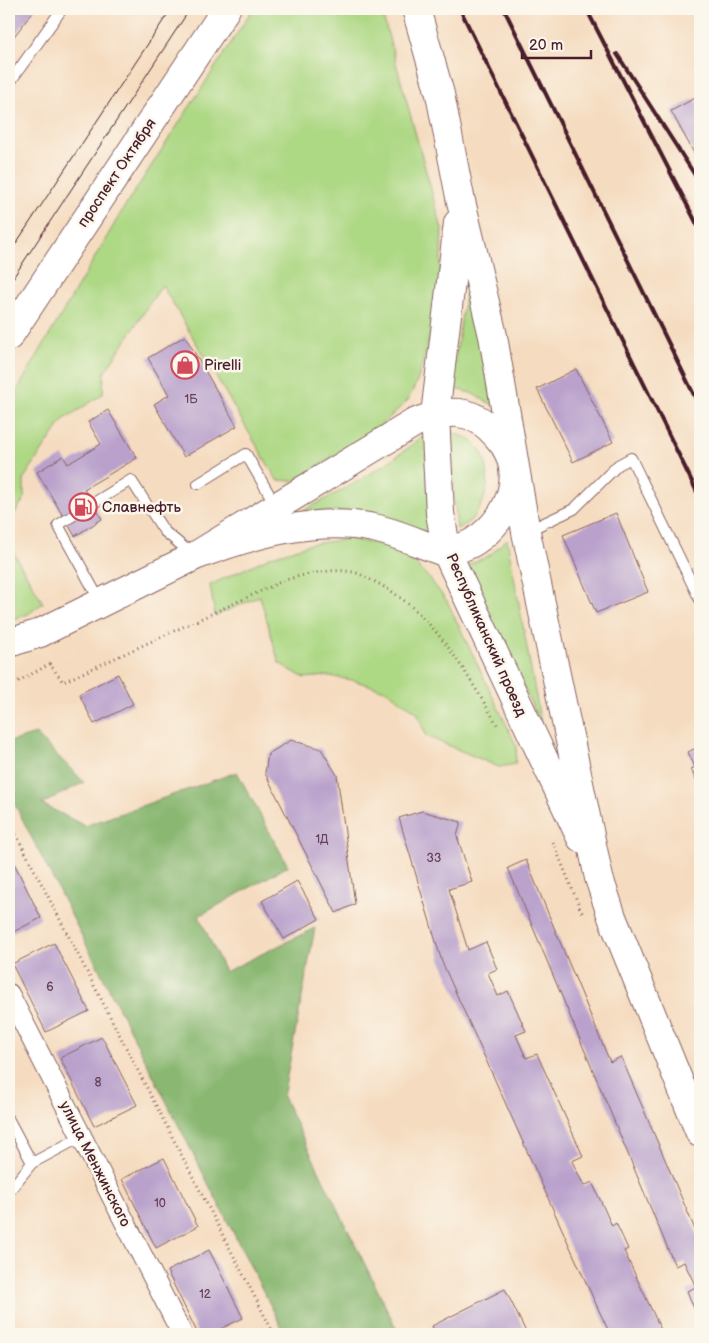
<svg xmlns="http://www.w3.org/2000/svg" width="709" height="1343" viewBox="0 0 709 1343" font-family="'Balsamiq Sans',sans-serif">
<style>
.green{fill:#add884;stroke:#7c7c58}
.forest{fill:#8ab872;stroke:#6a6c4e}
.building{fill:#b9a1cc}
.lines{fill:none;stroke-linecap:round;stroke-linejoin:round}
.lane-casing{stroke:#86615f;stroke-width:12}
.street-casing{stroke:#86615f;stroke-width:22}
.secondary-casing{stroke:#86615f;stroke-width:30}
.primary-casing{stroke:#86615f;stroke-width:30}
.path{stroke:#86615f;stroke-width:3;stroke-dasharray:1 4;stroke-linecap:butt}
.lane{stroke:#fff;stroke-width:10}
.street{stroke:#fff;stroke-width:20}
.secondary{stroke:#fff;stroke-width:28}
.primary{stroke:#fff;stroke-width:28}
.tram{stroke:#4a1f2b;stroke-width:1}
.rail{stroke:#4a1f2b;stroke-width:4}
.labels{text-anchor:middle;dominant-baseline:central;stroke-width:5;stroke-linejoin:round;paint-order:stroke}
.number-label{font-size:12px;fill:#664053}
.street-label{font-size:15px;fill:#4a1f2b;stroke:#fbf7ec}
.poi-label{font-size:15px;fill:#4a1f2b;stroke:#fbf7ec;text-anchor:start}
</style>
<rect width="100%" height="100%" fill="#fbf7ec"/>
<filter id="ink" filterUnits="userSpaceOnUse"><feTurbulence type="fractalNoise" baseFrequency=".02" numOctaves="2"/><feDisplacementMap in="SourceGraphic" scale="10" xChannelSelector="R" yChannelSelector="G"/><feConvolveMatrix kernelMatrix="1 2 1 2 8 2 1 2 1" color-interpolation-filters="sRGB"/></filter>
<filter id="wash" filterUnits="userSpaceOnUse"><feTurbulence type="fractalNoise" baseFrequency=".0096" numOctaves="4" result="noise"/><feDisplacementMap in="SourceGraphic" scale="20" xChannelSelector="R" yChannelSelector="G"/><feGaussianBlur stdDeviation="1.12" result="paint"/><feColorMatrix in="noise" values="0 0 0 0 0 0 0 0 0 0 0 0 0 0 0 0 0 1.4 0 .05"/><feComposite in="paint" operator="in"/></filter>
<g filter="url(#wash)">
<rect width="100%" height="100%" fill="#f5dcc0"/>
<!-- green -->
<path class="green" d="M253 9H381L442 229 439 305 418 379 408 400 375 431 293 481 277 480 162 285 104 373 103 394 63 420 24 478V499L9 523V404L122 211Z
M468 274 493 405 471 393 451 388Z
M451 432C458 435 468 437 473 442 499 465 488 517 457 529L452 470Z
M424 435 432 535C419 529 406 522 393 518 362 507 328 512 297 514 341 491 386 468 424 435Z
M348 539 383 545 412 561 430 579 447 601 517 747 515 764 499 767 426 736 417 712 385 690 352 680 327 676 304 678 279 663 260 596 215 616 210 585 272 556 311 544Z
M507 539 541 724 466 566 490 555Z
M9 545 43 603 28 614 9 621Z"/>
<!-- forest -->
<path class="forest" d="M36 734 84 782 42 804 85 826 237 772 288 866 199 916 225 972 315 928 283 1097 399 1334H285L9 793V742Z"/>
<g id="blocks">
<!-- building -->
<path class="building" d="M9 9H35L9 43Z
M695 98 700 107V164L671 111Z
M185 336 237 426 184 457 154 404 169 395 148 358Z
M576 369 613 442 573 462 537 389Z
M108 410 137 458 84 489 102 519 75 536 37 472 63 456 68 464 101 444 88 422Z
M616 513 648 592 596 613 563 535Z
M118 674 133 704 94 724 79 694Z
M291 740 321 749 337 775 355 904 336 913 265 773 268 754Z
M700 746V789L691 769 695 767 688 752Z
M422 811 461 822 457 836 472 882 449 889 468 950 486 942 497 969 488 973 498 996 508 991 526 1031 516 1035 526 1058 537 1054 583 1156 572 1161 584 1186 592 1182 612 1226 616 1223 628 1249 624 1251 663 1334H610L588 1287 442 962 399 818Z
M9 853 41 918 9 934Z
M526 860 610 1062 621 1057 700 1241V1323L687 1291 696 1287 684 1262 675 1266 508 868Z
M297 881 319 919 284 939 262 901Z
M54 943 89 1011 46 1032 12 964Z
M102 1037 137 1105 94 1126 60 1058Z
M164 1158 198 1226 156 1248 122 1179Z
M209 1250 243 1318 210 1334H198L167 1271Z
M505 1289 527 1334H436L432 1326Z"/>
</g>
</g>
<g filter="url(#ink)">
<use href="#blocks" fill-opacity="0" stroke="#86615f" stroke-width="1"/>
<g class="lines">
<!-- lane casing -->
<g class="lane-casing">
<path id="lane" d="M10 82 62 9
M198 484 246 454 276 506
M527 531 574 509 618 465 631 458 700 600
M100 601 58 525 131 480 164 531 192 554
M9 1120 32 1163 81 1137
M9 1191 32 1163"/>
</g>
<!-- street casing -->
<g class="street-casing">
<path id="street" d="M9 994 182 1334"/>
</g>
<!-- secondary casing -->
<g class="secondary-casing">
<path id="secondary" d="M416 9 440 94 460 197 493 336 526 532 599 878 612 917 700 1133
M458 223 435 415 440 513 447 553 581 838
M9 643 40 633 195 556 414 423C427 418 444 411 459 413 475 415 487 424 497 436 529 470 511 517 475 541 468 546 456 549 447 553 422 545 400 534 374 528 315 516 250 535 195 556"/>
</g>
<!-- primary casing -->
<g class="primary-casing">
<path id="primary" d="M9 336 226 9"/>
</g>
<!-- path -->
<path class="path" d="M76 11 86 9
M9 682 15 683 50 664 63 682 285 580C307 574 330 568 353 572 359 573 367 578 373 581 432 609 466 673 498 726
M9 821 274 1334
M553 842 582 913"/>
<!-- lane -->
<use href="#lane" class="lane"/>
<!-- street -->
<use href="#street" class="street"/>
<!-- secondary -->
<use href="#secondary" class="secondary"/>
<!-- primary -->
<use href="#primary" class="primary"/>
<!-- tram -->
<path class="tram" d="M9 254 171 9
M9 284 190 9"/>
<!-- rail -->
<path class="rail" d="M460 9 700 498
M504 9 700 407
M590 16 700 230
M617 54 700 183"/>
</g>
</g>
<!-- icons -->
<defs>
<g id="shop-ring" transform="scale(1.4375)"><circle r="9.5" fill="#fbf7ec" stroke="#d1495b" stroke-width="1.5"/><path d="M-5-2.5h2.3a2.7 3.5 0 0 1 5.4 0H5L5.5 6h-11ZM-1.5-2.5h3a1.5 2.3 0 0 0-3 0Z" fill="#d1495b"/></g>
<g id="fuel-ring" transform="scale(1.4375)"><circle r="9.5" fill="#fbf7ec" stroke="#d1495b" stroke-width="1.5"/><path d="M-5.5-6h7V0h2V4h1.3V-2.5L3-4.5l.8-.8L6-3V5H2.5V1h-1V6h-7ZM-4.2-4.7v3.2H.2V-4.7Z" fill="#d1495b"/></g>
</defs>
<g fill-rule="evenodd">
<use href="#shop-ring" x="185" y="365"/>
<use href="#fuel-ring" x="83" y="507"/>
</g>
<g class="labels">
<!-- number labels -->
<g class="number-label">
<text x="191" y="399">1Б</text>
<text x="322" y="839">1Д</text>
<text x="434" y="858">33</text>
<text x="50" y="987">6</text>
<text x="98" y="1082">8</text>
<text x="160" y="1203">10</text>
<text x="205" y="1294">12</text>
</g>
<!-- street labels -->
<g class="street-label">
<text transform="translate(117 173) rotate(-56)">проспект Октября</text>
<text transform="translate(486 635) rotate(66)">Республиканский проезд</text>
<text transform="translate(95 1164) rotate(63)">улица Менжинского</text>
</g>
<!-- poi labels -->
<g class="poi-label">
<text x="204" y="365">Pirelli</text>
<text x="102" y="507">Славнефть</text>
</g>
</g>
<!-- margin -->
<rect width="709" height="1343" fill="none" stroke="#fbf7ec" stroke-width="30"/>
<!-- scale -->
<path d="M522 50v8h69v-8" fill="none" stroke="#4a1f2b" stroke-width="2.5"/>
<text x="529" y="50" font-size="15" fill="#4a1f2b" stroke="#fbf7ec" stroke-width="4" paint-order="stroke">20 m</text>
</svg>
